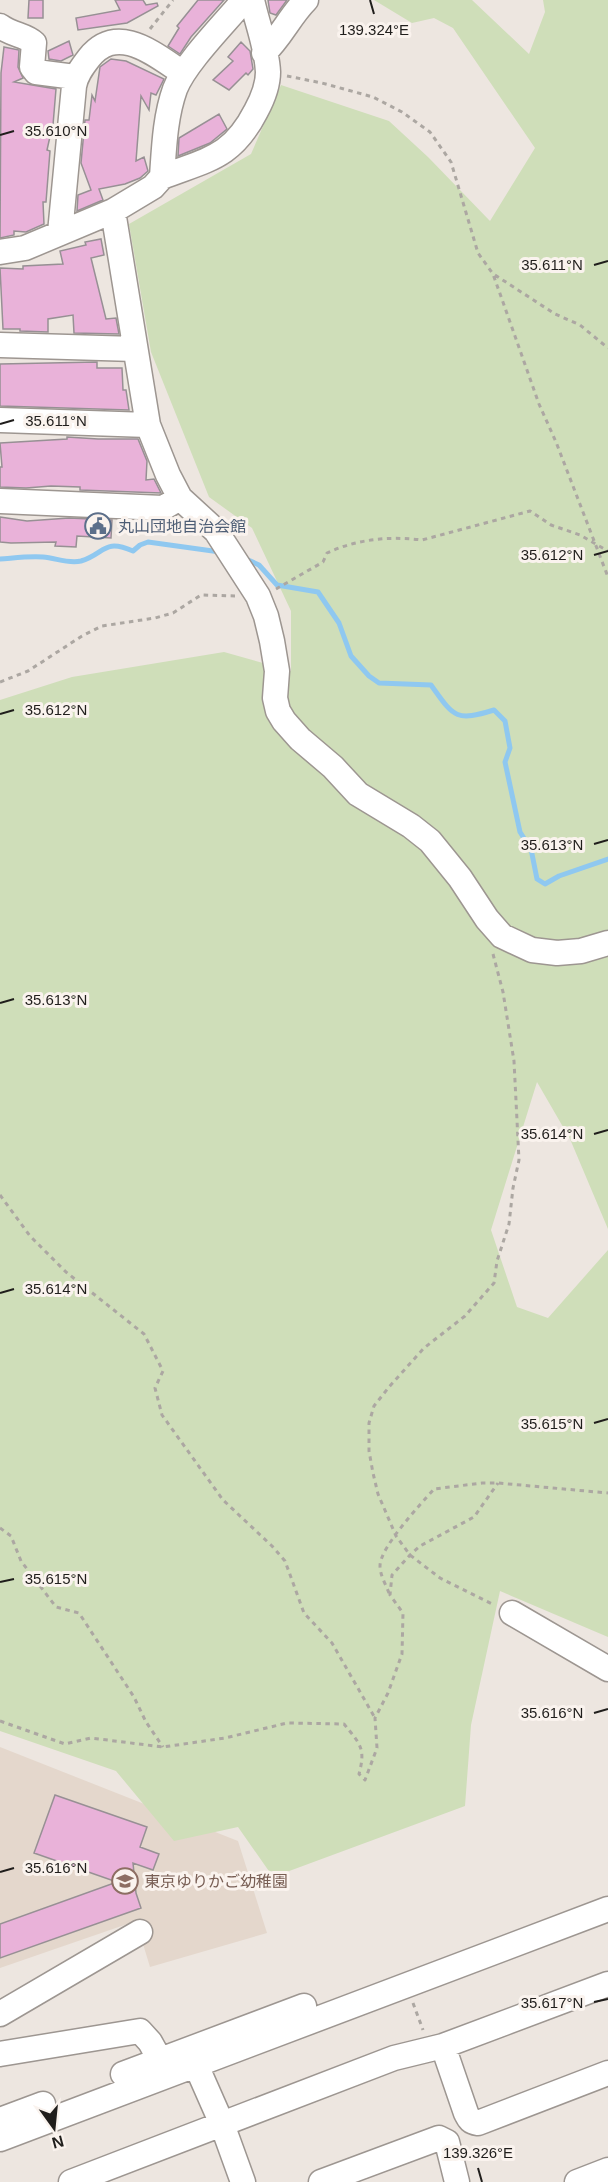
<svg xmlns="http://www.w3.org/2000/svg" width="608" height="2182" viewBox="0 0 608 2182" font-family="Arial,'Noto Sans JP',sans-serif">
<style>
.built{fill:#e4d7cc}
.green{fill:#cfdeb9}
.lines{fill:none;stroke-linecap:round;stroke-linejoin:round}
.stream{stroke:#8fc8f0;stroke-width:5}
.building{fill:#e9b2d9;stroke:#979094;stroke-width:1.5}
.minor-casing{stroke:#9d9691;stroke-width:27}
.path{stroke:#aca7a2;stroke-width:3;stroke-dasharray:4.5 4.5;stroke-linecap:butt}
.minor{stroke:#fff;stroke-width:24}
.ticks{fill:none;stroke:#201e1c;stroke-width:2}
.labels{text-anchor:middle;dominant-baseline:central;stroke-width:6;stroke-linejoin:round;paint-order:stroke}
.service-label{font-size:16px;fill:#4e5e75;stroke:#faf3ee;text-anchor:start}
.education-label{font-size:16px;fill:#785e54;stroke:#faf3ee;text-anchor:start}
.ticks-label{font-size:15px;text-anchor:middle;fill:#201e1c;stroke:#faf3ee;stroke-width:6;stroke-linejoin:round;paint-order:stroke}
</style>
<rect width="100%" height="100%" fill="#ede6e0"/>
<!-- built -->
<path class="built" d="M0 1747 238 1841 267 1933 150 1967 136 1921 0 1968Z"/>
<!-- green -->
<path class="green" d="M374 0H472L529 54 545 12 543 0H608V1229L570 1139 537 1082 491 1230 517 1307 548 1318 608 1250V1637L500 1591 471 1725 465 1806 273 1877 238 1827 174 1841 116 1771 0 1731V700L72 677 224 652 291 671V611L252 528 209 497 151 352 129 224 251 154 281 85 389 121 428 157 490 221 535 148 453 28 434 18 412 23Z"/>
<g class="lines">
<!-- stream -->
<path class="stream" d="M0 559C14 558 28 556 43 557 56 558 68 564 81 561 105 554 103 538 133 551L140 545 148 542 220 552
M246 559 259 565 277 585 318 592 339 623 351 656 369 676 379 683 431 685C454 717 455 722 494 710L505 721 510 748 505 762 520 832 531 849 537 879 545 884 559 876 608 859"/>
</g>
<!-- building -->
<path class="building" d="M29 0H43V18H28Z
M115 0H143L146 5 157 3 158 6 127 23 78 30 76 18 120 10Z
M198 0H224L191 37 180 54 168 46 179 28 177 26Z
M268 0H287L276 15 270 13Z
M69 41 73 55 61 61 49 59 48 51Z
M241 42 250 51 253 69 248 75 246 73 229 90 213 80 233 61 228 57Z
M4 47 19 50 18 67 23 78 14 82 56 89 52 137 51 132 47 150 50 151 46 202H43L44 224 26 232 14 231V235L0 238 1 73Z
M111 59 126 61 164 79 156 95 151 93 149 110 141 96 136 161 144 157 148 171 140 178 125 184 99 189 103 200 77 211 78 195 91 190 81 163 85 120H89L92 95 95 101 100 67Z
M219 114 227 129 210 143 178 156 179 138Z
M101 239 104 255 91 258 106 319 116 318 119 334 74 333 73 315 48 319V332L20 331V329H3L0 268 23 269V266L63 264 60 251 86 245 85 242Z
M97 362V368H122L123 390H126L129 410 0 406V364Z
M67 437 98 439H138L147 461 146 480 154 479 161 493 80 490V487L51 486 26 488 0 487V467H2L0 443 67 439Z
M0 517 27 521 69 518 112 520 111 538 77 536 76 547 55 546 56 542 11 543 0 542Z
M55 1795 147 1827 140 1847 159 1854 153 1870 133 1863 136 1893 141 1908 0 1958V1924L117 1882 34 1853Z"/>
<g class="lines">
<!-- minor casing -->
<g class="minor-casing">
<path id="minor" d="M244 0C225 23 185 63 175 89 165 117 164 148 162 177L153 187 113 211 148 425 168 475 180 498 216 531 258 596 266 616 272 641 277 671 275 698 278 711 284 721 300 739 333 767 358 794 411 826 430 841 460 878 487 919 502 936 532 950 557 953 581 951 608 943
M0 26C12 35 26 35 34 43L32 67 36 72 75 77
M264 53C281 37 290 16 306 0
M162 177C208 159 232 158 256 111 262 100 268 85 268 72 267 48 257 23 252 0
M60 233 74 86C76 75 82 67 89 58 118 22 155 55 183 73
M0 252 25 248 113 211
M0 345 135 349
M0 420 148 425
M0 501 163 508 180 498
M512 1613 608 1669
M0 2014 140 1932
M443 2046 466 2113C469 2119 470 2122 478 2123L608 2073
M0 2054 140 2031 150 2042 160 2060
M196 2065 222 2124 243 2182
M123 2074 304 2006
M0 2120 43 2104
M0 2139 608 1909
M71 2182 394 2058 443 2046 608 1984
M321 2182 439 2138 447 2142 457 2182
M577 2182 608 2170"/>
</g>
<!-- path -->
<path class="path" d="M150 29 173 0
M287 76 322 83 373 97 402 112 430 132 451 162 478 253 493 274 539 404 556 442 608 577
M495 275 555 314 580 325 608 348
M276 589 323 562 327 553C357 539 389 536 422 540L530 511 551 525 580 535 608 551
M0 682 28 671 82 636 102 626 155 618 173 613 201 595 235 596
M493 954 503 992 514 1061 519 1160 513 1188 509 1224 497 1261 494 1283 465 1316 424 1348 389 1387 374 1406 369 1423V1451L373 1473 378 1494 396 1536 410 1555 440 1578 494 1605
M0 1195 30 1236 66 1272 144 1334 163 1371 155 1388 162 1415 223 1500 272 1546 285 1561 304 1613 332 1643 375 1718
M0 1528 11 1536 21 1561 56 1607 79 1613 134 1697 146 1722 163 1747
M389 1593C386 1585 380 1575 380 1566 380 1547 421 1504 434 1489L482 1483H498L608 1493
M0 1721 65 1744 91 1738 163 1747 225 1738 287 1723 344 1724C360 1744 366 1748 359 1774L365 1780 377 1748 375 1718 388 1693 402 1654 403 1613 390 1595 392 1575 410 1555 420 1546 474 1517 498 1483
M413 2003 423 2030"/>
<!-- minor -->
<use href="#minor" class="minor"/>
</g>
<!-- ticks -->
<path class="ticks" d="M370 0 374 14M0 135 14 131M594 265 608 261M0 424 14 420M594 555 608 551M0 714 14 710M594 844 608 840M0 1003 14 999M594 1134 608 1130M0 1293 14 1289M594 1423 608 1419M0 1582 14 1579M594 1713 608 1709M0 1872 14 1868M594 2002 608 1999M478 2168 482 2182"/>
<!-- icons -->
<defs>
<g id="civic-ring" transform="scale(1.35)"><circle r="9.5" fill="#faf3ee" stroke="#5c6f8a" stroke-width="1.5"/><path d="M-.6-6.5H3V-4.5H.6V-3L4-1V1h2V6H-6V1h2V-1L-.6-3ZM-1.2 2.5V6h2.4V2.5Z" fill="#5c6f8a"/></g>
<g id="school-ring" transform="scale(1.35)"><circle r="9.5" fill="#faf3ee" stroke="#8d6e63" stroke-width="1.5"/><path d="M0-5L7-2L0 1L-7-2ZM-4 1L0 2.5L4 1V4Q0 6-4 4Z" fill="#8d6e63"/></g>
</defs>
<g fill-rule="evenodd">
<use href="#civic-ring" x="98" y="526"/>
<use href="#school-ring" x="125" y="1881"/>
</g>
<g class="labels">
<!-- service labels -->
<g class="service-label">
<text x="118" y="526">丸山団地自治会館</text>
</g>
<!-- education labels -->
<g class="education-label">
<text x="144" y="1881">東京ゆりかご幼稚園</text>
</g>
</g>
<g class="ticks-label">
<text x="374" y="35">139.324°E</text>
<text x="56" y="136">35.610°N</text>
<text x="552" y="270">35.611°N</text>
<text x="56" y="426">35.611°N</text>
<text x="552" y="560">35.612°N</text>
<text x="56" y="715">35.612°N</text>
<text x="552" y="850">35.613°N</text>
<text x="56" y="1005">35.613°N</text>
<text x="552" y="1139">35.614°N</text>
<text x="56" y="1294">35.614°N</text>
<text x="552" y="1429">35.615°N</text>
<text x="56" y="1584">35.615°N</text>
<text x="552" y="1718">35.616°N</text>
<text x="56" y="1873">35.616°N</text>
<text x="552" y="2008">35.617°N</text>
<text x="478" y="2158">139.326°E</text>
</g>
<!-- north arrow -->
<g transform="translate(54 2128) rotate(165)" stroke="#faf3ee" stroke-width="4.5" paint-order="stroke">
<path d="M0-4.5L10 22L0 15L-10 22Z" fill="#201e1c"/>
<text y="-9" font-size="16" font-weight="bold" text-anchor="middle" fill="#201e1c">N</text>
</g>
</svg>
